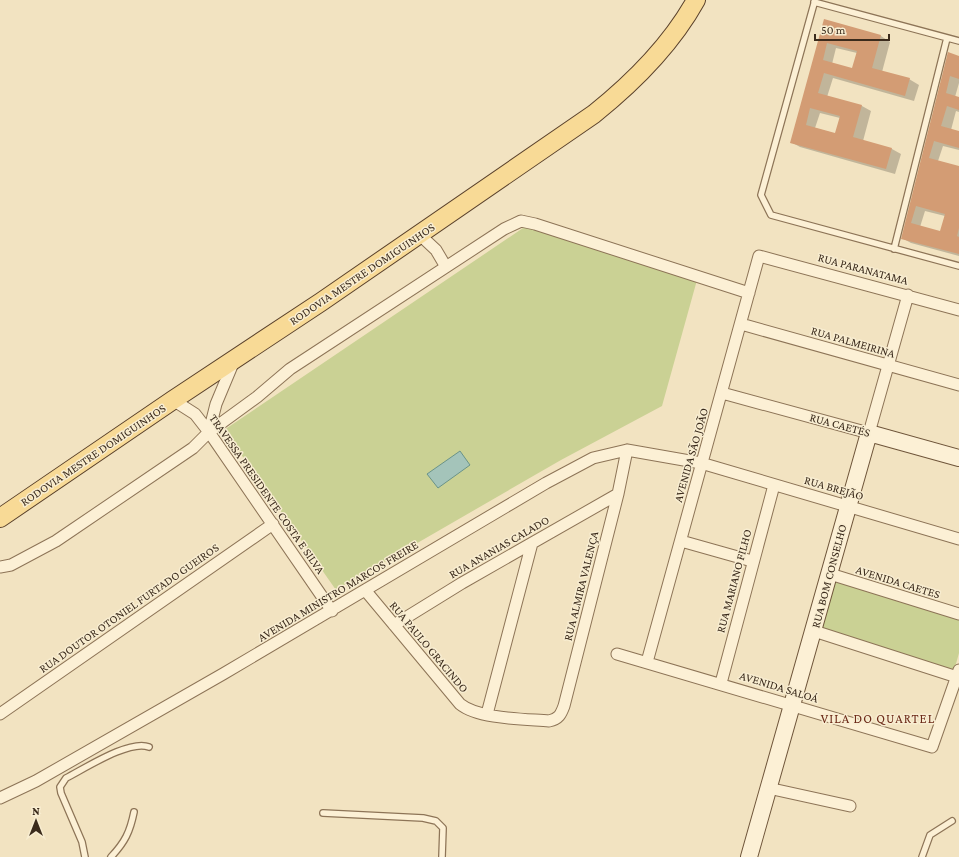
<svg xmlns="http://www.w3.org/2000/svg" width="959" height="857" viewBox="0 0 959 857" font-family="'Crimson Pro',serif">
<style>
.green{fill:#cad194}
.water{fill:#a4c4ba;stroke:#6a9389}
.shadow{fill:#0003;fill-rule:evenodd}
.building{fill:#d39c74;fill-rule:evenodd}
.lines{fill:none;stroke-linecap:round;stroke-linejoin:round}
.lane-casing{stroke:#8d7457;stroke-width:8}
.street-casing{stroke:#8d7457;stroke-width:13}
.secondary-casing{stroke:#6f553a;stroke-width:18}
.primary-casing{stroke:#5a412b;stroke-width:20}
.lane{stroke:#fcf0d5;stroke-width:5.5}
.street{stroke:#fcf0d5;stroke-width:11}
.secondary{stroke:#fcf0d5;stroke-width:16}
.primary{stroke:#f8da96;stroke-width:18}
.labels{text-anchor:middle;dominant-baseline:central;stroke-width:3;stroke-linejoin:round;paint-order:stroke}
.street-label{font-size:12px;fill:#3b2b1c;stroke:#f8edd1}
.neighbourhood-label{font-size:13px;letter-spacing:1px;fill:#6c2a18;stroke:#f8edd1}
</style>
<rect width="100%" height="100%" fill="#f2e3c1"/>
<!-- green -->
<path class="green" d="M526 226 697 280 662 406 561 460 336 590 224 430Z
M832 579 959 617V653L954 671 818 628Z"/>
<!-- water -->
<path class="water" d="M460 451 470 465 438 488 427 474Z"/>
<!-- shadow -->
<path class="shadow" d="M825 21 881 36 890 42 882 72 909 79 919 85 914 101 833 78 827 97 862 106 871 111 863 141 892 149 901 154 895 174 800 147 791 142ZM836 48 857 53 853 69 832 64ZM820 113 840 118 836 134 815 128Z
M948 54 959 57V83L955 97 959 98V112L956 111 951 130 959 132V150L943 146 938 161 959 167V256L911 243 902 238ZM925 211 945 216 941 232 920 227Z"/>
<!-- building -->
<path class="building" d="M824 19 881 35 872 68 910 78 905 96 824 73 818 93 862 105 853 137 892 148 886 169 790 143ZM827 43 857 51 852 68 823 60ZM810 108 840 116 835 133 806 125Z
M948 52 959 56V79L950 76 946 93 959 97V110L947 106 941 126 959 131V148L934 141 929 158 959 166V228L957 236 959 237V254L901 239ZM916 206 945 214 940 231 911 223Z"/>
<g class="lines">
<!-- lane casing -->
<g class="lane-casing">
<path id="lane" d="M815 0 761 195 771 215 959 266
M814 2 959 41
M894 249 947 38
M323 813 423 818 436 821 443 828 442 857
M85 857 82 842 61 793 60 787 66 778C84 769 130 739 149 747
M111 857C125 842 130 832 134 812
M922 857 930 835 952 821"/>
</g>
<!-- street casing -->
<g class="street-casing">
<path id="street" d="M420 235 436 250 446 267
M741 324 959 385
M722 393 869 433 908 295
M173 400 195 414 209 432 332 611
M209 432 216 404 234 361
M681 541 752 561
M0 567 11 565 56 541 193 448 209 432 257 397 290 369 504 229 521 221 535 224 749 293
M830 574 959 614
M365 590 460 704C478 719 525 719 549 721 559 719 561 714 564 706L618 494 627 450
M394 625 462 583 618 494
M814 631 957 677
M617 654 932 747 959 670
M647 662 759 256 959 310
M721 683 774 485
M0 714 273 524
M487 714 532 543
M768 788 850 806
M0 798 36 781 223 674 546 483 593 458 627 450 701 463 959 539"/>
</g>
<!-- secondary casing -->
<g class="secondary-casing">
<path id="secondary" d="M749 857 869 433 959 458"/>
</g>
<!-- primary casing -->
<g class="primary-casing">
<path id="primary" d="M0 518 173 400 321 302 594 114C634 82 671 45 696 0"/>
</g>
<!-- lane -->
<use href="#lane" class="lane"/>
<!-- street -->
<use href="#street" class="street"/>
<!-- secondary -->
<use href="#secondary" class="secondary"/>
<!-- primary -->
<use href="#primary" class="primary"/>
</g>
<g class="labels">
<!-- street labels -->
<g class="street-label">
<text transform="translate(863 269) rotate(15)">RUA PARANATAMA</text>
<text transform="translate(362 274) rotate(-34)">RODOVIA MESTRE DOMIGUINHOS</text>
<text transform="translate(853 342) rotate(16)">RUA PALMEIRINA</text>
<text transform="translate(840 425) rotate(15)">RUA CAETÉS</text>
<text transform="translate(93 455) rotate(-34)">RODOVIA MESTRE DOMIGUINHOS</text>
<text transform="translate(691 455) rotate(-74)">AVENIDA SÃO JOÃO</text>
<text transform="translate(834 488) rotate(16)">RUA BREJÃO</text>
<text transform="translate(267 494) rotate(55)">TRAVESSA PRESIDENTE COSTA E SILVA</text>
<text transform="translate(499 547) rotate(-30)">RUA ANANIAS CALADO</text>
<text transform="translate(829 576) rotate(-75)">RUA BOM CONSELHO</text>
<text transform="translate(734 581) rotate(-75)">RUA MARIANO FILHO</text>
<text transform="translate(898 582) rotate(17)">AVENIDA CAETES</text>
<text transform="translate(581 586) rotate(-76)">RUA ALMIRA VALENÇA</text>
<text transform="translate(338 591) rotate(-31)">AVENIDA MINISTRO MARCOS FREIRE</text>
<text transform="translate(129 608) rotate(-35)">RUA DOUTOR OTONIEL FURTADO GUEIROS</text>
<text transform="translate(429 647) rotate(50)">RUA PAULO GRACINDO</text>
<text transform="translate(779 687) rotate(17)">AVENIDA SALOÁ</text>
</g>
<!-- neighbourhood labels -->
<g class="neighbourhood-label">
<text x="878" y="718">VILA DO QUARTEL</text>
</g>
</g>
<!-- north arrow -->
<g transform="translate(36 821)" stroke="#f8edd1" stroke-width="3" paint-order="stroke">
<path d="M0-3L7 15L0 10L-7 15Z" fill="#3b2b1c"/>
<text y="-6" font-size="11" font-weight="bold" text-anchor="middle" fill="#3b2b1c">N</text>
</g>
<!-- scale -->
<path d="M815 34v6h74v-6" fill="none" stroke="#3b2b1c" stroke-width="2"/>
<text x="821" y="34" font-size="12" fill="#3b2b1c" stroke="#f8edd1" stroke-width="3" paint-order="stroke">50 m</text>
</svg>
